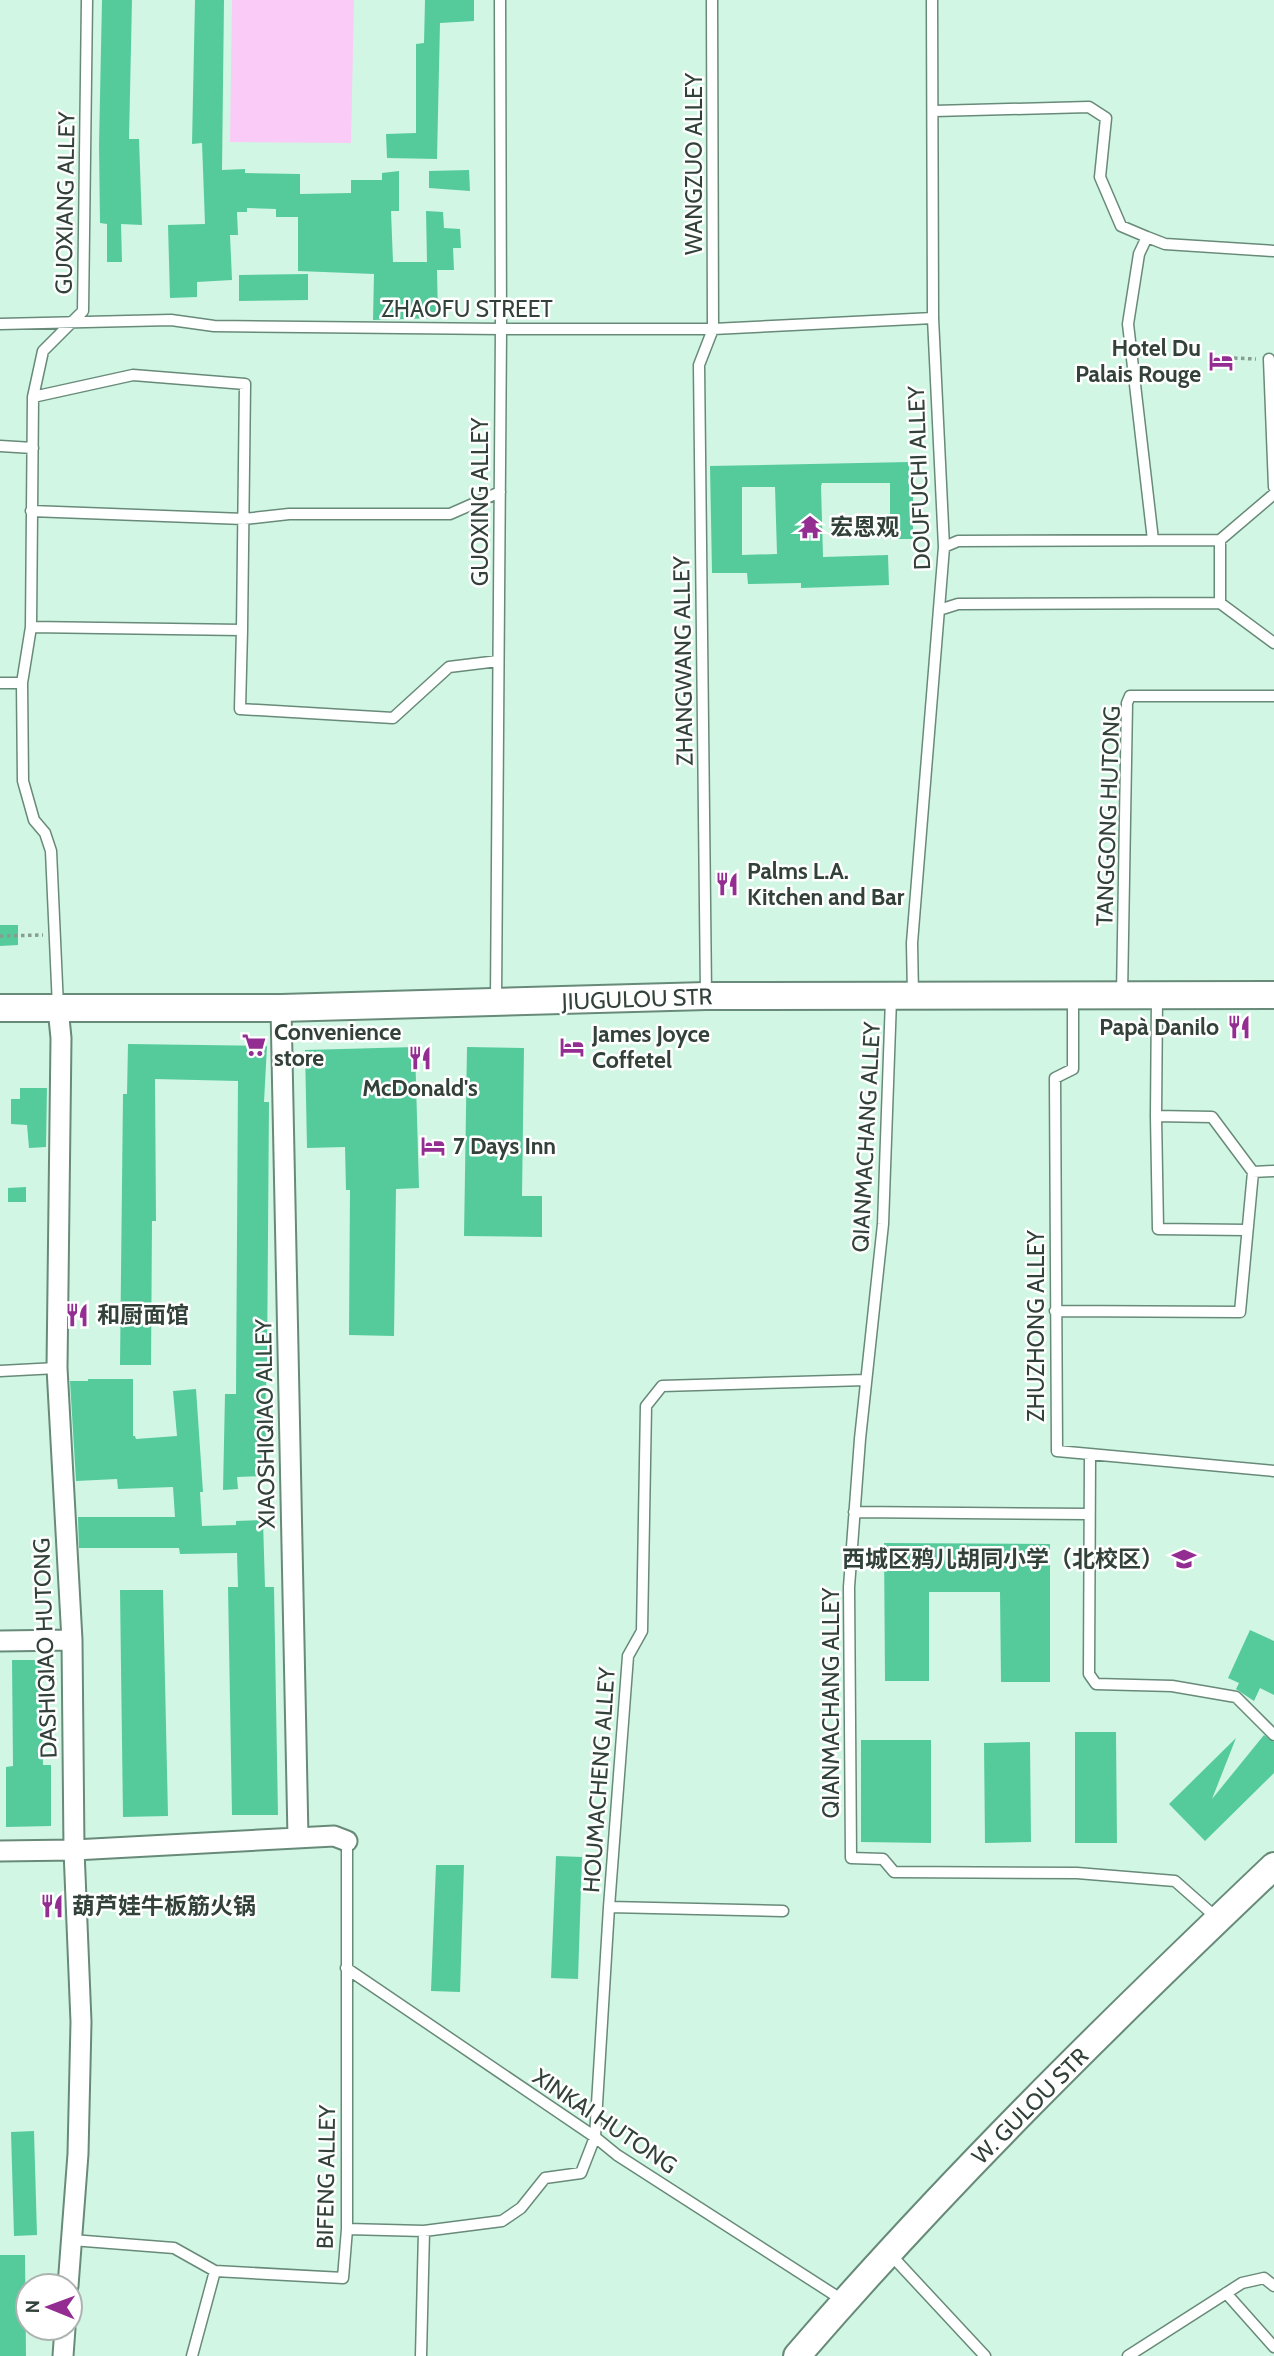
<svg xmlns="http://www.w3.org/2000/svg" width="1274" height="2356" viewBox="0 0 1274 2356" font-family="Cabin,'Noto Sans SC',sans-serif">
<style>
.green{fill:#f9cbf6}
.building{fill:#55cb9c;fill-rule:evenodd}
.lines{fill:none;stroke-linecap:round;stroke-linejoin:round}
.service-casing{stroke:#688a79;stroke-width:13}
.minor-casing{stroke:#688a79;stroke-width:23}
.secondary-casing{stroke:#688a79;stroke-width:30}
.path{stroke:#849f91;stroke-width:3.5;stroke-dasharray:3.5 3.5;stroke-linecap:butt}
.service{stroke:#fff;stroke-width:10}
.minor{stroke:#fff;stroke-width:19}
.secondary{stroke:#fff;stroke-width:26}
.labels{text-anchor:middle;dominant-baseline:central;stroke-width:5;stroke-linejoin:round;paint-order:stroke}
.street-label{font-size:23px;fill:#324139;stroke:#fff}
.poi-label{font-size:23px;font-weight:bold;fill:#324139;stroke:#fff;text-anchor:start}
</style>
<rect width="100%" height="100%" fill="#d1f6e4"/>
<!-- green -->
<path class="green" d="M232 0H354L351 143 230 142Z"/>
<!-- building -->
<path class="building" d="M102 0H132L129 139H139L142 225 121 224 122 262H107V224L100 223 99 145Z
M195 0H224L222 170 245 169V173L300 174V194L351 193V180H382V173L399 171V211H391L393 262H427L426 211 443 212 444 228 460 229 461 248H453L454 270H437L438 318 373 320 374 274 298 271V217H276V209L247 208V212H237L238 235H230L232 280 197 282V297L170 298 168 225 205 224 202 143 192 144Z
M425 0H474V21L440 23 437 159 387 158 386 134 416 133V44L424 43Z
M469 170 470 191 429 188V171Z
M308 274V300L239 301V275Z
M909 462V492H913V539H890V483H822L821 486 823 557 888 555 889 585 801 588V583L748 584 747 573H712L710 466ZM742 487H775L777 554 742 555Z
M0 925H18V945L0 946Z
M128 1044 267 1046 264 1102H269L267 1369 265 1409 267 1476 237 1477 238 1489 223 1490 225 1394H236L238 1081 155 1079 156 1221H152L151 1365H120L123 1094H127Z
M415 1047 419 1188 396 1189 394 1336 349 1335 350 1190H346L345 1147 307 1148 305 1050Z
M467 1047 524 1048 522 1196H542V1237L464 1236Z
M20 1088H47L46 1147 29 1148 27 1125 11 1124V1099H20Z
M26 1187V1202H8V1188Z
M88 1379H133V1436H135L136 1439 177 1436 173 1391 196 1389 203 1492H200L202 1526 236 1525V1521L263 1520 265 1587H274L278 1815H232L228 1587H238L237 1553 180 1554 179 1548H79L78 1517H175L173 1487 118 1489 117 1479 76 1481 70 1381H88Z
M884 1543 1050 1544V1682H1001L1000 1592H929V1681H885Z
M120 1590H163L168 1816 123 1817Z
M1250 1630 1274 1641V1695L1260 1688 1254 1701 1236 1689 1239 1683 1228 1678Z
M12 1660H41L43 1765H51V1826L6 1827V1767L13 1766Z
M1075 1732H1116L1117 1843H1075Z
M1264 1735 1274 1742V1773L1205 1841 1169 1804 1236 1738 1212 1799Z
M861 1740H931V1843L861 1842Z
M1030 1742 1031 1842 985 1843 984 1743Z
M556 1856 582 1857 578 1979 551 1978Z
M436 1865H464L460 1992 431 1991Z
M34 2131 37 2235 14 2236 11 2132Z
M0 2255H25L26 2356H0Z"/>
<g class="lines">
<!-- service casing -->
<g class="service-casing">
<path id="service" d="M934 111 1089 107 1106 118 1100 177 1121 226 1147 237
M0 324 171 320 214 326 501 329H713L933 318
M1269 359 1274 487
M33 397 133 375 245 384 242 630
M0 446 33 448
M31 511 244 519 289 514H450L500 492
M1153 540 1128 324 1139 254 1147 237 1165 244 1274 251
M1220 540V603
M944 547 958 541 1220 540 1274 494
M939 610 958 604 1220 603 1274 643
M31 627 242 630 240 709 393 718 449 667 498 661
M0 683H22
M706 994 699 365 713 329 712 0
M913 995 912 943 944 547 933 318 932 0
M1122 995 1127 703 1130 696H1274
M1157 997 1156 1116 1158 1229 1247 1230
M1073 998V1069L1055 1078 1057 1451 1274 1471
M496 999 501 329 500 0
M891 999 883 1224 860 1439 849 1587 851 1858 883 1859 894 1872 1077 1873 1175 1881 1218 1919
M58 1007 51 851 45 833 34 820 23 781 22 683 31 627 33 397 43 351 83 311 87 0
M1156 1116 1212 1117 1253 1172 1274 1171
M1055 1311 1240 1312 1253 1172
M0 1371 57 1368
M1090 1454 1089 1674 1096 1684 1172 1686 1236 1697 1274 1735
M854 1512 1089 1514
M609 1907 783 1911
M346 1968 595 2137 617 2155 844 2301
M347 2229 424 2231 502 2221 521 2208 545 2178 581 2173 595 2137 609 1907 628 1656 642 1631 646 1406 662 1386 866 1380
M72 2240 174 2248 215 2271 343 2278 347 2229V1841
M891 2255 985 2356
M1226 2293 1274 2347
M192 2356 215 2271
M421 2356 424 2231
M1128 2356 1242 2283 1264 2278 1274 2286"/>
</g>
<!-- minor casing -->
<g class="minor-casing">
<path id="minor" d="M58 1008 61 1038 57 1368 72 1640 74 1850 81 2022 78 2154 68 2286
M281 1008 298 1838
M0 1641 72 1640
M0 1851 74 1850 334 1836 347 1841
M63 2356 65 2328"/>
</g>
<!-- secondary casing -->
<g class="secondary-casing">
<path id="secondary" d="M0 1008H281L706 996 1274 995
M797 2356C946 2183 1109 2023 1274 1866"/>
</g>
<!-- path -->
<path class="path" d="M1234 358 1256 359
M0 936 43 935"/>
<!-- service -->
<use href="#service" class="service"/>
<!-- minor -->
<use href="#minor" class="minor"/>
<!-- secondary -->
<use href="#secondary" class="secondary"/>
</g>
<!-- icons -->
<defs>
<g id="hotel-bare" transform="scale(1.89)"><path d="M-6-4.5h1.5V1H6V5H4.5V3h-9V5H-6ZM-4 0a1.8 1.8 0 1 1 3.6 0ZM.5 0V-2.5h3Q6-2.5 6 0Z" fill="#942d92" stroke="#fff" stroke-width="2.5" paint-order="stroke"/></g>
<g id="temple-bare" transform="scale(1.89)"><path d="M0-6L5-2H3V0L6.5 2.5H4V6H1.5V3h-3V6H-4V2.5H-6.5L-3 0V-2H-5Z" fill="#942d92" stroke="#fff" stroke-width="2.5" paint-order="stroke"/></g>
<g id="restaurant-bare" transform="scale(1.89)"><path d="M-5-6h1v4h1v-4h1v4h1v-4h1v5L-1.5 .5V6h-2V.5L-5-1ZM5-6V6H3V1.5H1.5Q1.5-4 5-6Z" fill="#942d92" stroke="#fff" stroke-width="2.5" paint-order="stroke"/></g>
<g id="supermarket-bare" transform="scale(1.89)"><path d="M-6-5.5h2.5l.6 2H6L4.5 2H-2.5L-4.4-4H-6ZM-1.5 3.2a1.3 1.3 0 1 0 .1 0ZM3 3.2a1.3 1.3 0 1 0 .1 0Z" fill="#942d92" stroke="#fff" stroke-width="2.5" paint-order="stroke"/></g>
<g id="school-bare" transform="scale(1.89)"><path d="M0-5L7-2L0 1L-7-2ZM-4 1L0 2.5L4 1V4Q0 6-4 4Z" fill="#942d92" stroke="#fff" stroke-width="2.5" paint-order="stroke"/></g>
</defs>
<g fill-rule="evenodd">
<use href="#hotel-bare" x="1221" y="361"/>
<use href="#temple-bare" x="810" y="527"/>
<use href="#restaurant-bare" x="727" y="884"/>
<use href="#restaurant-bare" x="1239" y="1027"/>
<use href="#supermarket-bare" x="254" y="1045"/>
<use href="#hotel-bare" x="572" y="1047"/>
<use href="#restaurant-bare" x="420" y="1058"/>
<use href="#hotel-bare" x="433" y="1146"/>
<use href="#restaurant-bare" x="77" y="1315"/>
<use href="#school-bare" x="1184" y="1559"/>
<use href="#restaurant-bare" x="52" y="1906"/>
</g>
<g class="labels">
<!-- street labels -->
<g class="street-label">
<text transform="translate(694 164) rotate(-90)">WANGZUO ALLEY</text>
<text transform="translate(65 203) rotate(-89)">GUOXIANG ALLEY</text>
<text x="467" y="309">ZHAOFU STREET</text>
<text transform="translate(919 478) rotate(-92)">DOUFUCHI ALLEY</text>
<text transform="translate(480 502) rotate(-90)">GUOXING ALLEY</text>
<text transform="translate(683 661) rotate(-91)">ZHANGWANG ALLEY</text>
<text transform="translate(1108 816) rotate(-88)">TANGGONG HUTONG</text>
<text transform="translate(637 999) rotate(-2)">JIUGULOU STR</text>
<text transform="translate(866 1137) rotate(-87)">QIANMACHANG ALLEY</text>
<text transform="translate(1036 1326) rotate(-90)">ZHUZHONG ALLEY</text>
<text transform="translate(265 1424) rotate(-91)">XIAOSHIQIAO ALLEY</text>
<text transform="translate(45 1648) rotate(-92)">DASHIQIAO HUTONG</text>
<text transform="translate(831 1703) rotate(-90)">QIANMACHANG ALLEY</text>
<text transform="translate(599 1780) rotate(-86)">HOUMACHENG ALLEY</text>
<text transform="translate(1030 2106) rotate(-45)">W. GULOU STR</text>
<text transform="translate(605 2121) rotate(34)">XINKAI HUTONG</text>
<text transform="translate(326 2177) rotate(-89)">BIFENG ALLEY</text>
</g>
<!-- poi labels -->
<g class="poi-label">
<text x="1201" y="348" text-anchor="end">Hotel Du<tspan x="1201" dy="26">Palais Rouge</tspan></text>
<text x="830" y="527">宏恩观</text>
<text x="747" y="871">Palms L.A.<tspan x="747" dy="26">Kitchen and Bar</tspan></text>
<text x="1219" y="1027" text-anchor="end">Papà Danilo</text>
<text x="274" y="1032">Convenience<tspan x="274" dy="26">store</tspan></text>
<text x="592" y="1034">James Joyce<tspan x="592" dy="26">Coffetel</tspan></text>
<text x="420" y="1088" text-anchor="middle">McDonald's</text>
<text x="453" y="1146">7 Days Inn</text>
<text x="97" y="1315">和厨面馆</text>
<text x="1164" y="1559" text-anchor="end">西城区鸦儿胡同小学（北校区）</text>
<text x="72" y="1906">葫芦娃牛板筋火锅</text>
</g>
</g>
<!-- north arrow -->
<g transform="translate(49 2307) rotate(271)"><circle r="33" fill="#ffffff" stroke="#adb3b0" stroke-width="2"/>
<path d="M0-5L12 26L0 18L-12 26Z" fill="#942d92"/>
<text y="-10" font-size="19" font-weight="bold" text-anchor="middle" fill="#324139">N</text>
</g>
</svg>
